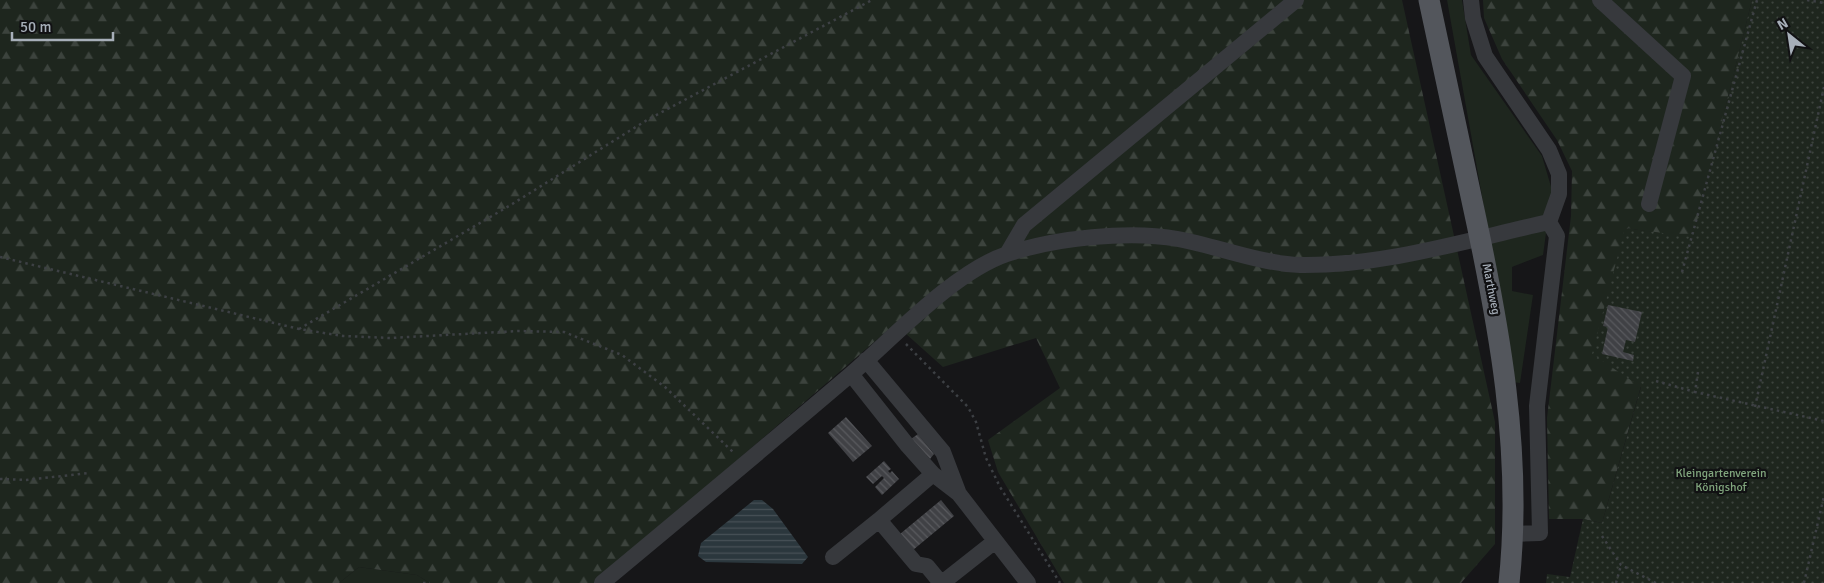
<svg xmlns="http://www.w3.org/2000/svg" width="1824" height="583" viewBox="0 0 1824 583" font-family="Signika,sans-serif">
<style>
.grass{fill:#1e261e}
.forest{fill:url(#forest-firs)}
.park{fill:url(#park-dots)}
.water{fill:url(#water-rules)}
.building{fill:url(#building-back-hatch)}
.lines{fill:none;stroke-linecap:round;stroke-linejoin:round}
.path{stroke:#3d4044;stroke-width:2.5;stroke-dasharray:2.5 4;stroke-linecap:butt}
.minor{stroke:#37393d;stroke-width:16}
.major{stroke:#53565c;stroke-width:21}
.labels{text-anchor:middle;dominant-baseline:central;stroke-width:4.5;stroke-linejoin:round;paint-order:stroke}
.street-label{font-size:12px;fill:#a7afb9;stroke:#111113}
.park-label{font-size:12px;fill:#80a57d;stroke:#111113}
</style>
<defs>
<pattern id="forest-firs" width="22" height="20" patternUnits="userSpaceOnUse" patternTransform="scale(1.25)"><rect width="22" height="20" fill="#1e261e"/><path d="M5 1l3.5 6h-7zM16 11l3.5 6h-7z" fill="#3c433d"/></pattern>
<pattern id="park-dots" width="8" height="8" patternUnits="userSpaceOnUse" patternTransform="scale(1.25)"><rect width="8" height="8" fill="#1e261e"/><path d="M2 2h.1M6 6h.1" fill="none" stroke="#3c433d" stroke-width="1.8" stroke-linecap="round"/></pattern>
<pattern id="water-rules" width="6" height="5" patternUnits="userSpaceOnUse" patternTransform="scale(1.25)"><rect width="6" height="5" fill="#2b373d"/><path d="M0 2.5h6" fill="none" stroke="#475157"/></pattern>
<pattern id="building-back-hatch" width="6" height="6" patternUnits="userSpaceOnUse" patternTransform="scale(1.25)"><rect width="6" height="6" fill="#404145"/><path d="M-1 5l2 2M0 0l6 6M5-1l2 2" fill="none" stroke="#595a5e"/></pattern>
</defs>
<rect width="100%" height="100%" fill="#161618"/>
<!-- grass -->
<path class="grass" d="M1447 0H1462L1471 55 1542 156 1552 190 1543 255 1512 267V291L1533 295 1520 383 1512 382 1485 213Z
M359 567 417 575 430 583H339Z"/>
<!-- forest -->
<path class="forest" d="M0 0H1402L1495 422V544L1461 583H1064L998 472 988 440 1060 388 1036 338 943 367 895 324 595 583H430L417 575 359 567 339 583H0Z
M1483 0H1752L1693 238 1625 228 1641 386 1602 523 1583 519H1549L1547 418 1571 216 1572 171 1557 140 1502 59 1484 18Z"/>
<!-- park -->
<path class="park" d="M1752 0H1824V583H1546L1547 574 1570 577 1583 519 1602 523 1641 387 1592 354 1625 228 1693 237Z"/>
<!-- water -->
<path class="water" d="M754 500H762L773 509 808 557 802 564 706 562 698 556 701 543Z"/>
<!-- building -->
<path class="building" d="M1608 305 1642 312 1635 342 1626 340 1623 352 1634 355 1633 361 1602 354 1608 327 1603 326Z
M846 417 872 446 853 462 828 433Z
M918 434 934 454 930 459 911 439Z
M884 461 891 469 888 471 890 473 892 471 899 479 882 495 875 487 884 478 882 476 873 484 866 477Z
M941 500 954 516 913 550 900 534Z"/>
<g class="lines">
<!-- path -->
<path class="path" d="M1807 0 1824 3
M0 257 299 329 343 336 390 338 519 331 564 332 622 355 665 387 735 454
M1682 272 1757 0
M299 329 509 206 647 120 872 0
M906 344 968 407 976 422 986 458 1000 487 1060 583
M1698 372 1695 392 1824 421
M1656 381 1695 392
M1755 407 1824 87
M0 479 26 480 89 473
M1602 536 1621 565 1656 583
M423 583H430
M1616 583 1621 565
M1804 583 1824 496"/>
<!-- minor -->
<path class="minor" d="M1471 0 1473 18 1485 56 1549 150 1559 174V194L1549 222
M1600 0 1683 76 1649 204
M1007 254 1024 225 1296 0
M866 360 943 452 959 494
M851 374 908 446 933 474 959 494 1028 583
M933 474 879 520 916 564 927 566 941 583
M833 557 879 520
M602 583C685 514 768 445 850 375 894 337 954 272 1007 254 1055 238 1129 230 1178 239 1216 246 1262 264 1300 265 1385 266 1467 240 1549 222L1557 236 1537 406 1540 533 1513 534
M942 583 994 542"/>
<!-- major -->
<path class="major" d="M1429 0C1443 65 1457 131 1471 196 1499 324 1523 452 1509 583"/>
</g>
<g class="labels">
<!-- street labels -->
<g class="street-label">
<text transform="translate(1491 289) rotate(79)">Marthweg</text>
</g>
<!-- park labels -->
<g class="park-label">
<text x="1721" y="473">Kleingartenverein<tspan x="1721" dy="14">Königshof</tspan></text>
</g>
</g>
<!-- north arrow -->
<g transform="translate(1789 35) rotate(330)" stroke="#111113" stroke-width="4" paint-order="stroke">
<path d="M0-4L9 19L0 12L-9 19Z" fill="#a7afb9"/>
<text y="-8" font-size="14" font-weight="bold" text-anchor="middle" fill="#a7afb9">N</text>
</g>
<!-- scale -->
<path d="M12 32v8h101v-8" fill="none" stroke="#a7afb9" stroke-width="2.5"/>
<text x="20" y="32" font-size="15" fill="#a7afb9" stroke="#111113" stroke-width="4" paint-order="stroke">50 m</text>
</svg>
